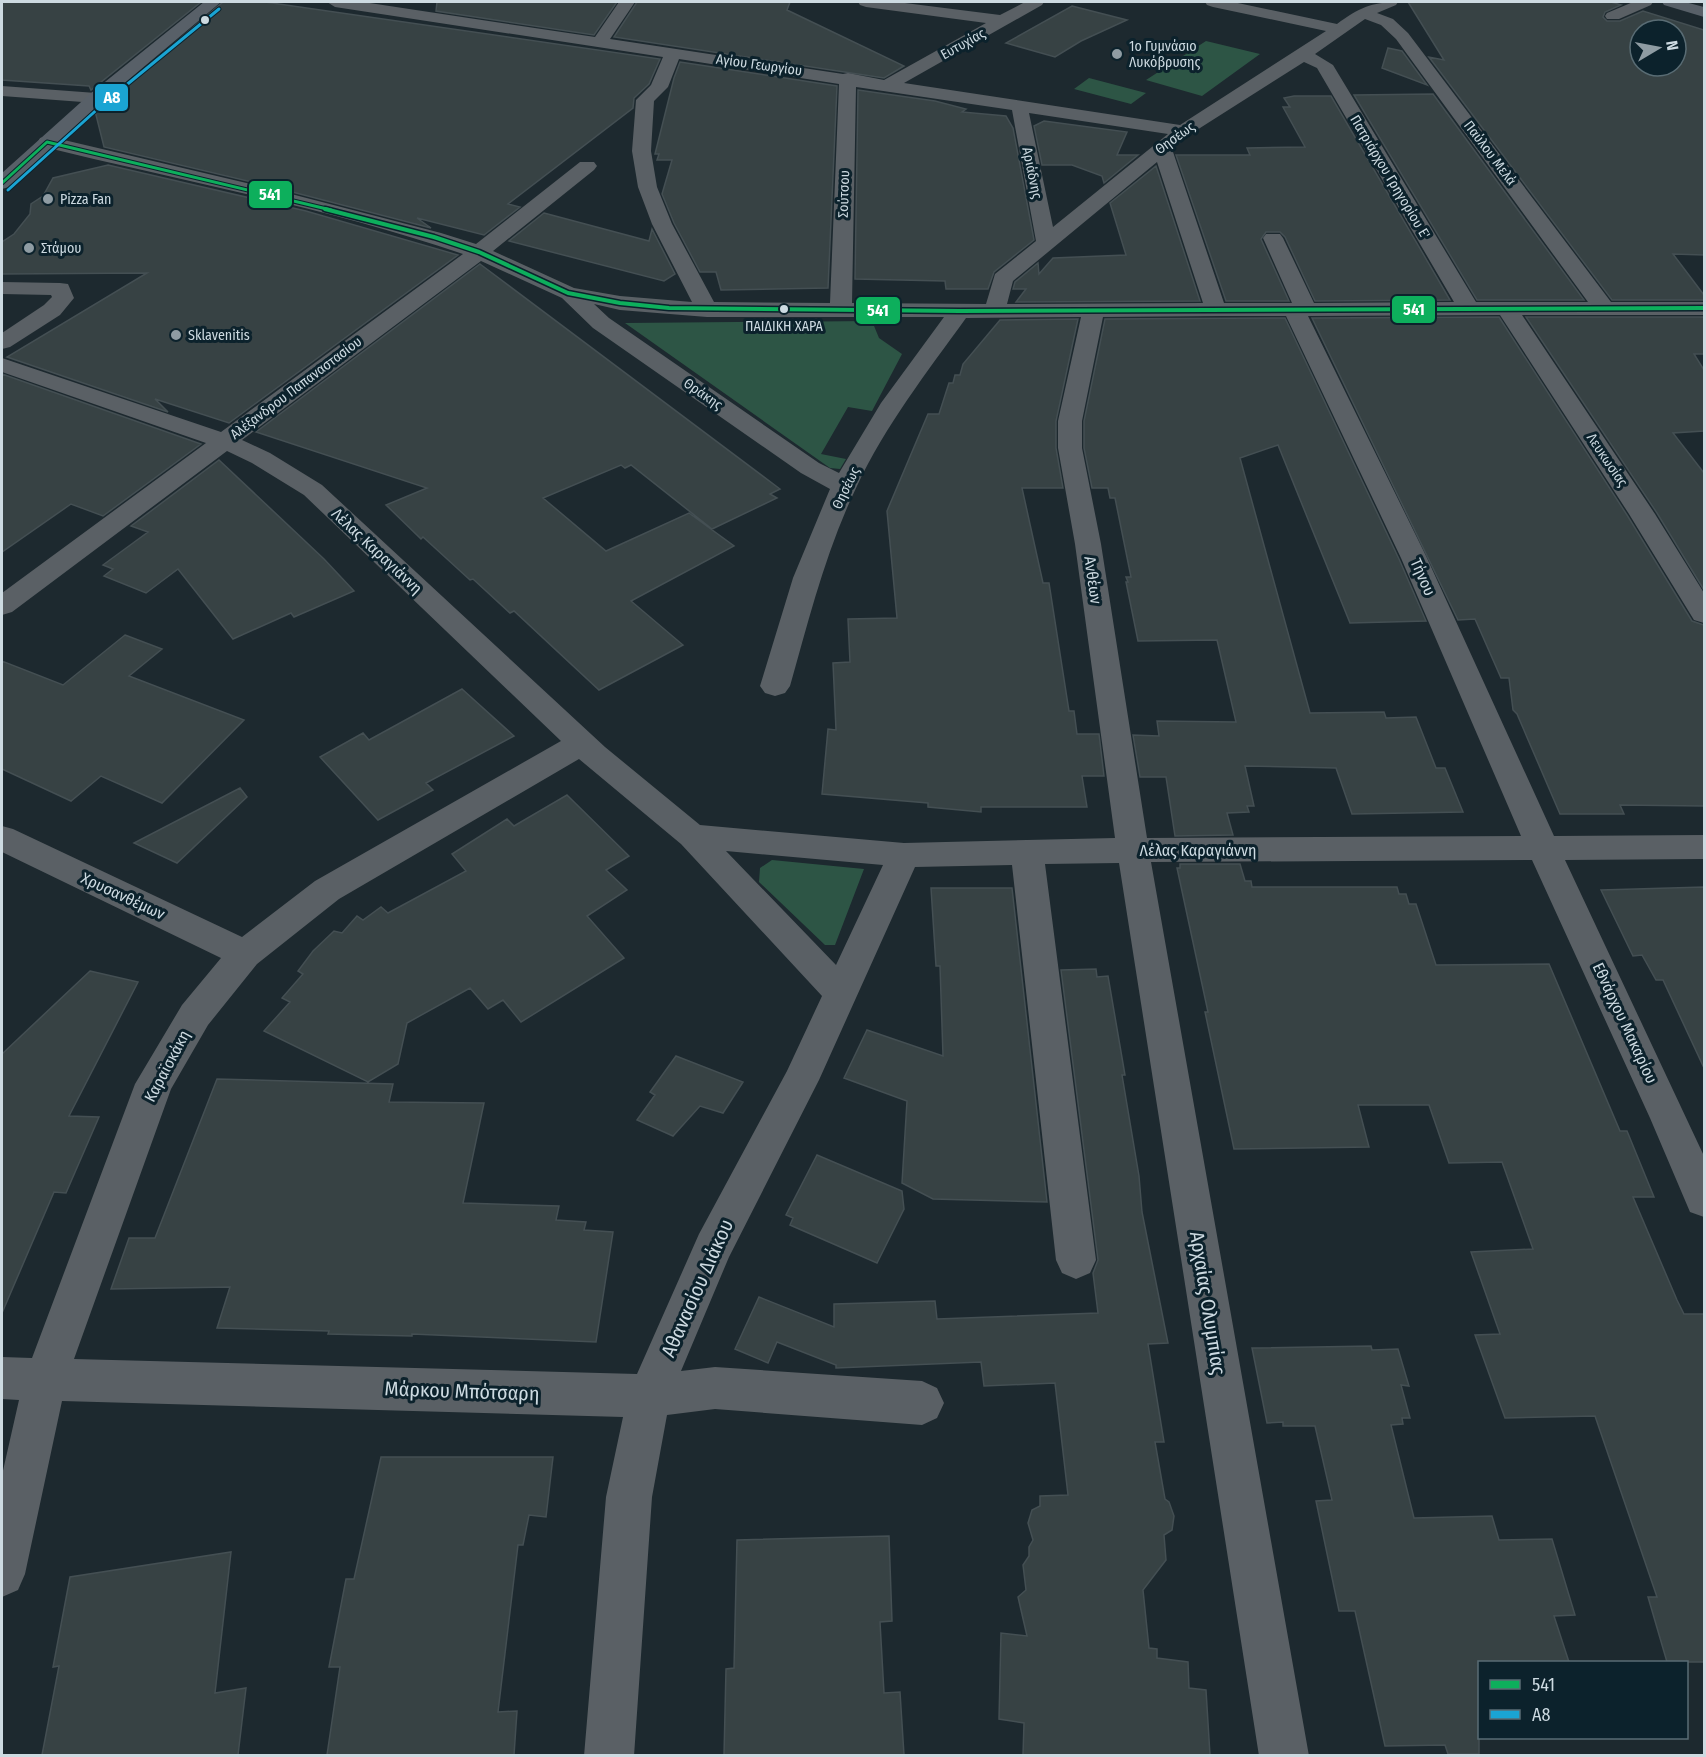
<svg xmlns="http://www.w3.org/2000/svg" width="1706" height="1757" viewBox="0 0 1706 1757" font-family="'Fira Sans Condensed',sans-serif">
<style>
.green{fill:#2d5545}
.building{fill:#374244;stroke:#444f53;stroke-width:1.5;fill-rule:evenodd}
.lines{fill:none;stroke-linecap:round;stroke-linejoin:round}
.minor{fill:#5a6065;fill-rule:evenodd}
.major{fill:#586068;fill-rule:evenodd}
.bus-1-far1-casing{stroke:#0c222c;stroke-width:5}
.bus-1-casing{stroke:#0c222c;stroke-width:7}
.bus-2-casing{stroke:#0c222c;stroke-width:5}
.bus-1-far1{stroke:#0daf5c;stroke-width:3}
.bus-1{stroke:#0daf5c;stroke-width:4}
.bus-2{stroke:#1aa4d3;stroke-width:3}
.bus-dot{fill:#cddae1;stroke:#0c222c;stroke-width:2}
.poi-dot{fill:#8f9ca3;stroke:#0c222c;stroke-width:2}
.labels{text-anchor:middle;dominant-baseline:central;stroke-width:6;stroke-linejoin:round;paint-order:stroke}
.far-street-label{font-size:14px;fill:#cddae1;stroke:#0c222c}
.far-poi-label{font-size:14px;fill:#cddae1;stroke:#0c222c;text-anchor:start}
.bus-label{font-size:14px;fill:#cddae1;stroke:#0c222c}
.street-label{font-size:16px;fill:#cddae1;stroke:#0c222c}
.near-street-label{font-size:20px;fill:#cddae1;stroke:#0c222c}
.line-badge{stroke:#0c222c;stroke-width:2}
.badge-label{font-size:16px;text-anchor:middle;font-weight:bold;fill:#fff}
</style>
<rect width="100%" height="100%" fill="#1d292f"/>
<!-- green -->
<path class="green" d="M1206 41 1260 54 1202 96 1146 80Z
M1089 78 1146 93 1131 104 1074 89Z
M872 321 879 338 902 354 872 411 848 407 821 454 846 459 840 469 830 468 625 323Z
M772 860 864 869 835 945H825L759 882 760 868Z"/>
<!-- building -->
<path class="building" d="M2 2H201L91 90 89 86 2 80Z
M223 2H265L660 59 649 84 634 98 633 108 508 204 520 207 484 235 417 218 431 228 273 187 104 147 95 111Z
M437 2H617L594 35 436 11Z
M637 2H790L787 10 904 66 884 78 614 37Z
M1408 2H1611L1621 5 1605 12 1603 17 1607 21H1620L1643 11 1704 30V255L1673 254 1704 295V300H1612L1429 57 1444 60ZM1640 30H1676V66H1640Z
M1072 6 1127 20 1081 41 1055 57 1006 43Z
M1388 48 1402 51 1427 85 1382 68Z
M680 62 837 86 828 288 721 290 716 272H700L674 223 662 194 672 160H657L659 154H655L674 78Z
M858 90 935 101 966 109 962 112 1006 116 1013 128 1034 240 994 272 988 289H946L945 281 855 279Z
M1433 94 1584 300H1477L1354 95Z
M1294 96H1331L1450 300 1315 301 1285 237 1280 232H1266L1261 239 1289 301H1226L1176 155H1250L1247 148 1305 147 1283 107H1290L1284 98Z
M1044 121 1127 132 1117 155H1138L1104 183 1102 176 1072 165H1042L1034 126Z
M108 165 306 211 458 255 229 423 155 399 168 412 7 357 147 273 2 274V242L14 234 30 214 31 204 43 196 53 178Z
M1156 166 1200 301 1016 302 1026 289H1013L1015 282 1038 263 1039 274 1053 258 1126 255 1110 203Z
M544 213 649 241 652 229 675 274 664 281 509 241Z
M480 264 780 489 770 494 777 498 712 529 631 465 625 468 621 465 543 498 606 551 689 513 734 546 631 601 683 645 599 690 514 611 510 613 473 579 470 580 423 537 421 539 386 505 427 488 256 432Z
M1499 317 1627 515 1692 621 1704 625V806L1620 805 1624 814H1560L1517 714 1513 710 1509 678H1501L1475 619 1458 620 1312 318Z
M1526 317H1704V354H1694L1704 370V431L1673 433 1704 473V590L1657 513Z
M1285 318 1399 559 1426 621 1350 623 1278 445 1240 458 1310 713 1384 712 1386 718 1416 717 1436 768H1445L1463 812 1352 814 1336 768 1245 766 1254 806H1247L1249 812 1227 813 1233 835 1175 836 1166 777H1140L1133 735 1159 736 1157 721 1236 722 1217 640 1138 641 1126 582H1128L1126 577H1131L1115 498H1110L1108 488H1092L1084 448V421L1105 319Z
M1078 319 1056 421V448L1063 488H1022L1043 583H1049L1069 711H1074L1077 734H1099L1104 776H1082L1087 807H981V812L928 807V803L822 794 828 729 836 730 833 663 850 662 848 619 897 618 887 511 928 414H939L949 383H953L955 375H960L963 364 1000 320Z
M2 374 201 444 103 516 71 504 2 552Z
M219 460 324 559 354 591 294 617 291 613 233 639 178 569 146 593 104 576 113 569 103 565 148 532 131 526Z
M125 635 162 649 129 676 244 720 162 803 101 776 71 801 2 769V661L63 685Z
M462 689 514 736 426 783 433 790 378 820 320 757 363 733 369 740Z
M240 788 247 797 177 863 134 843Z
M567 795 629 856 606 870 627 890 587 916 624 958 521 1022 503 1000 488 1009 470 988 407 1023 398 1064 368 1082 264 1031 290 1002 282 998 303 974 298 971 313 951 334 931 342 933 357 916 363 920 381 907 388 913 466 871 452 854 507 819 514 826Z
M1180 864H1240L1245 881H1251L1252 887H1397L1399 894H1406L1409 904H1416L1436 965 1549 964 1620 1131H1627L1654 1197H1633L1677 1300 1684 1314H1704V1662H1667L1648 1597H1657L1595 1416 1505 1418 1475 1335 1500 1334 1471 1252 1533 1249 1502 1162 1449 1163 1429 1105H1358L1369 1147 1234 1149 1205 1012H1208L1177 868H1180Z
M1704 887V1068L1663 980H1656L1642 955 1633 956 1601 890Z
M931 888H1012L1047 1202 933 1199 902 1183 907 1101 844 1078 867 1030 943 1056 940 966H936Z
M1096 969 1097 977 1108 976 1125 1075H1122L1139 1176 1142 1212 1168 1343 1148 1344 1164 1442H1155L1165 1499 1169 1502 1174 1516 1172 1530 1164 1535 1166 1560 1143 1590 1149 1648 1157 1649V1658L1188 1662 1189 1688 1206 1690 1210 1755H1023L1024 1723 999 1719 1001 1633 1027 1636 1018 1597 1026 1590 1023 1565 1029 1556V1547L1033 1540 1028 1523 1032 1510 1040 1506V1496L1068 1495 1055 1383 984 1386 981 1362 836 1368V1365L777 1342 768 1363 735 1349 759 1297 834 1327V1304L935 1301 937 1319 1098 1313 1093 1273 1098 1260 1061 970Z
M90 971 138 982 69 1116 99 1117 66 1193 54 1192 2 1313V1054Z
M676 1056 743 1082 723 1113 700 1106 673 1136 637 1120 655 1095 650 1092Z
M217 1079 393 1084 389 1102 484 1103 463 1203 559 1206 556 1220 586 1222 584 1230 613 1232 596 1342 412 1334V1336L328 1334 329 1331 217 1328 230 1287 111 1289 129 1238H155Z
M817 1155 902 1191 904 1209 877 1263 790 1225 793 1218 786 1215Z
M1371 1346 1372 1350 1398 1349 1409 1386 1401 1385 1410 1418H1402L1403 1424 1391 1425 1414 1518 1492 1516 1499 1540 1552 1539 1575 1615 1554 1616 1569 1662H1479V1754H1448L1445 1745 1385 1746 1355 1611H1339L1316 1501 1332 1500 1315 1426H1283V1422L1267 1423 1252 1348Z
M381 1457H553L546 1517 529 1515 523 1545H518L498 1712 517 1711 514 1755H327L340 1667H329L346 1579H354Z
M889 1536 892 1621 880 1622 884 1693 900 1692 904 1755H724L726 1669 734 1668 737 1540Z
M231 1552 215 1693 246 1688 238 1755H42L59 1666 53 1667 70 1577Z"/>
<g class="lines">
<!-- minor -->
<path class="minor" d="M327 2H363L595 37 619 2H635L610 39 843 74 848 73 884 80 986 23 866 7 860 5 858 2H897L1000 15 1025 2H1044L1042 5 904 83 1180 125 1326 31 1213 7 1207 5 1205 2H1233L1337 24C1359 8 1371 2 1398 2L1396 5 1377 13 1393 19 1408 33 1611 302H1704V315H1522L1655 514 1704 593V623L1694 620 1629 514 1500 315 1308 316 1427 558 1554 836 1704 835V859L1565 860 1704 1156V1217L1690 1212 1650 1118 1532 860 1151 862 1309 1756H1259L1119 863 1045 864 1096 1260 1090 1273 1076 1279 1062 1273 1056 1260 1012 865 915 867 819 1080 729 1257 681 1371 715 1367 922 1381 937 1388 944 1403 937 1418 922 1425 715 1409 667 1415 652 1497 634 1756H584L606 1497 623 1417 62 1401 25 1574 18 1590 2 1597V1475L19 1400 2 1399V1357L32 1358 135 1084 182 1005 221 958 2 852V826L13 829 242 937 315 881 561 741 304 495 252 463 227 451 12 612 2 615V593L206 443 2 372V358L221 432 463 254C326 207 181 181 40 146L38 142 40 138 47 136 272 189 441 233 476 244 580 162H594L597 166 594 170 493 251 574 288 620 296 692 302 652 224 638 187 632 151 636 100 651 85 663 57 335 7ZM1365 19 1381 25 1396 39 1588 302H1476L1333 65 1315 54ZM679 59 839 84 830 303 714 302 672 224 657 187 651 151 654 101 668 87ZM1304 62 1317 68 1454 302 1314 303 1283 238 1280 234H1266L1263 238 1292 303H1224L1172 149 1189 135ZM856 87 1012 110 1036 241 995 274 986 304 852 303ZM1029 113 1168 134 1053 227ZM1157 162 1203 303 1007 304 1013 281ZM481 261 562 298 593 328 801 473 830 489 793 578 760 686 765 693 775 696 785 693 790 686C809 619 826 550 857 486 885 426 927 372 966 318L1081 317 1058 421V448L1075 544 1115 838 904 843 700 825 605 747 322 485 270 453 242 440ZM594 304 620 310 707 317H944L881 403 839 473 819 463 609 318ZM1220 316H1286L1401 558 1521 836 1147 838 1101 544 1082 448V421L1103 317ZM579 759 681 844 822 996 787 1071 699 1234 637 1374 74 1359 171 1089 208 1025 257 964 339 899ZM726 851 883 865 836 965Z
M1633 2H1653L1651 5 1619 19H1607L1605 16 1607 13Z
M2 86 96 93 102 94 105 98 102 102 96 103 2 96Z
M2 282 60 283 68 284 74 298 60 315 10 347 2 349V333L44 305 52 297 51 295 2 294Z"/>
<!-- major -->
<path class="major" d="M204 2H221L102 102 9 187 2 189V173L90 94Z
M1662 2H1685L1704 7V17L1664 5Z"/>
<!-- bus-1-far1 casing -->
<g class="bus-1-far1-casing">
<path id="bus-1-far1" d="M2 183 47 142 331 210"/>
</g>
<!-- bus-1 casing -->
<g class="bus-1-casing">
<path id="bus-1" d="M325 209 434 237 479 252 568 293 620 303 669 308 960 311 1704 308"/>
</g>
<!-- bus-2 casing -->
<g class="bus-2-casing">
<path id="bus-2" d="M8 190 102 105 219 9"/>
</g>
<!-- bus-1-far1 -->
<use href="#bus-1-far1" class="bus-1-far1"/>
<!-- bus-1 -->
<use href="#bus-1" class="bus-1"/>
<!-- bus-2 -->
<use href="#bus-2" class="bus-2"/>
</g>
<!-- markers -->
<g class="bus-dot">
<circle cx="205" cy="20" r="5"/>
<circle cx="784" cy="309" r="5"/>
</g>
<g class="poi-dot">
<circle cx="1117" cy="54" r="6"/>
<circle cx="48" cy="199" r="6"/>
<circle cx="29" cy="248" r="6"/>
<circle cx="176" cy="335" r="6"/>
</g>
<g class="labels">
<!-- far-street labels -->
<g class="far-street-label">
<text transform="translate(963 44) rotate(-29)">Ευτυχίας</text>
<text transform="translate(759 65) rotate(8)">Αγίου Γεωργίου</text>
<text transform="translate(1175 138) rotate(-36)">Θησέως</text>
<text transform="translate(1490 153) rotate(53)">Παύλου Μελά</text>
<text transform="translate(1032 173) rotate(78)">Αριάδνης</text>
<text transform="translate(1390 177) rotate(59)">Πατριάρχου Γρηγορίου Ε'</text>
<text transform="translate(844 194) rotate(-88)">Σούτσου</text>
<text transform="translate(296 388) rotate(-37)">Αλέξανδρου Παπαναστασίου</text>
<text transform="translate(703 394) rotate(35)">Θράκης</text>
<text transform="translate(1607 460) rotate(56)">Λευκωσίας</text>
<text transform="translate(846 488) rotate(-64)">Θησέως</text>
</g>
<!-- far-poi labels -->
<g class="far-poi-label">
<text x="1129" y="46">1ο Γυμνάσιο<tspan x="1129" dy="16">Λυκόβρυσης</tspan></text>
<text x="60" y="199">Pizza Fan</text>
<text x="41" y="248">Στάμου</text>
<text x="188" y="335">Sklavenitis</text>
</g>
<!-- bus labels -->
<g class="bus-label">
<text x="784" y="326">ΠΑΙΔΙΚΗ ΧΑΡΑ</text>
</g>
<!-- street labels -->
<g class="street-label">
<text transform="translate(377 551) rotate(43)">Λέλας Καραγιάννη</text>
<text transform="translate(1423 577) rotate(66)">Τήνου</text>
<text transform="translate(1093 580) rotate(82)">Ανθέων</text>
<text x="1198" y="850">Λέλας Καραγιάννη</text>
<text transform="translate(123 896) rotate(25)">Χρυσανθέμων</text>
<text transform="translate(1625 1023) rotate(65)">Εθνάρχου Μακαρίου</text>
<text transform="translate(167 1066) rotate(-62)">Καραϊσκάκη</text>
</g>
<!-- near-street labels -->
<g class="near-street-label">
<text transform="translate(697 1288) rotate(-66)">Αθανασίου Διάκου</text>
<text transform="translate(1208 1303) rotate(81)">Αρχαίας Ολυμπίας</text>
<text transform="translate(462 1391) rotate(2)">Μάρκου Μπότσαρη</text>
</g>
</g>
<g class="line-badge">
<rect x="94" y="83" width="35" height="29" rx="6" fill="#1aa4d3"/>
<rect x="248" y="180" width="45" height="29" rx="6" fill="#0daf5c"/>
<rect x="1391" y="295" width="45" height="29" rx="6" fill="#0daf5c"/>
<rect x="855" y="296" width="46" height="29" rx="6" fill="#0daf5c"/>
</g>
<g class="badge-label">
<text x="112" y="103">A8</text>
<text x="270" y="200">541</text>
<text x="1414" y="315">541</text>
<text x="878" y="316">541</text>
</g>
<!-- border -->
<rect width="1706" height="1757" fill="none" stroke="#cddae1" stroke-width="6"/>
<!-- legend -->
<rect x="1478" y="1661" width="210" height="78" fill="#0c222c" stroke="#596c74" stroke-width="1.5"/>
<rect x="1490" y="1680" width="30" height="9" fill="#0daf5c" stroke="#596c74" stroke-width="1.5"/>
<text x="1532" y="1691" font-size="18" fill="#cddae1">541</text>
<rect x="1490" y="1710" width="30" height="9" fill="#1aa4d3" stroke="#596c74" stroke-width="1.5"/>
<text x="1532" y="1721" font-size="18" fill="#cddae1">A8</text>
<!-- north arrow -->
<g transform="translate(1658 48) rotate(80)"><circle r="28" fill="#0c222c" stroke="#596c74" stroke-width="1.5"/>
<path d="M0-4.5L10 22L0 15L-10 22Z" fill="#8f9ca3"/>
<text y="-9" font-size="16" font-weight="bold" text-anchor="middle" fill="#cddae1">N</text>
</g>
</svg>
